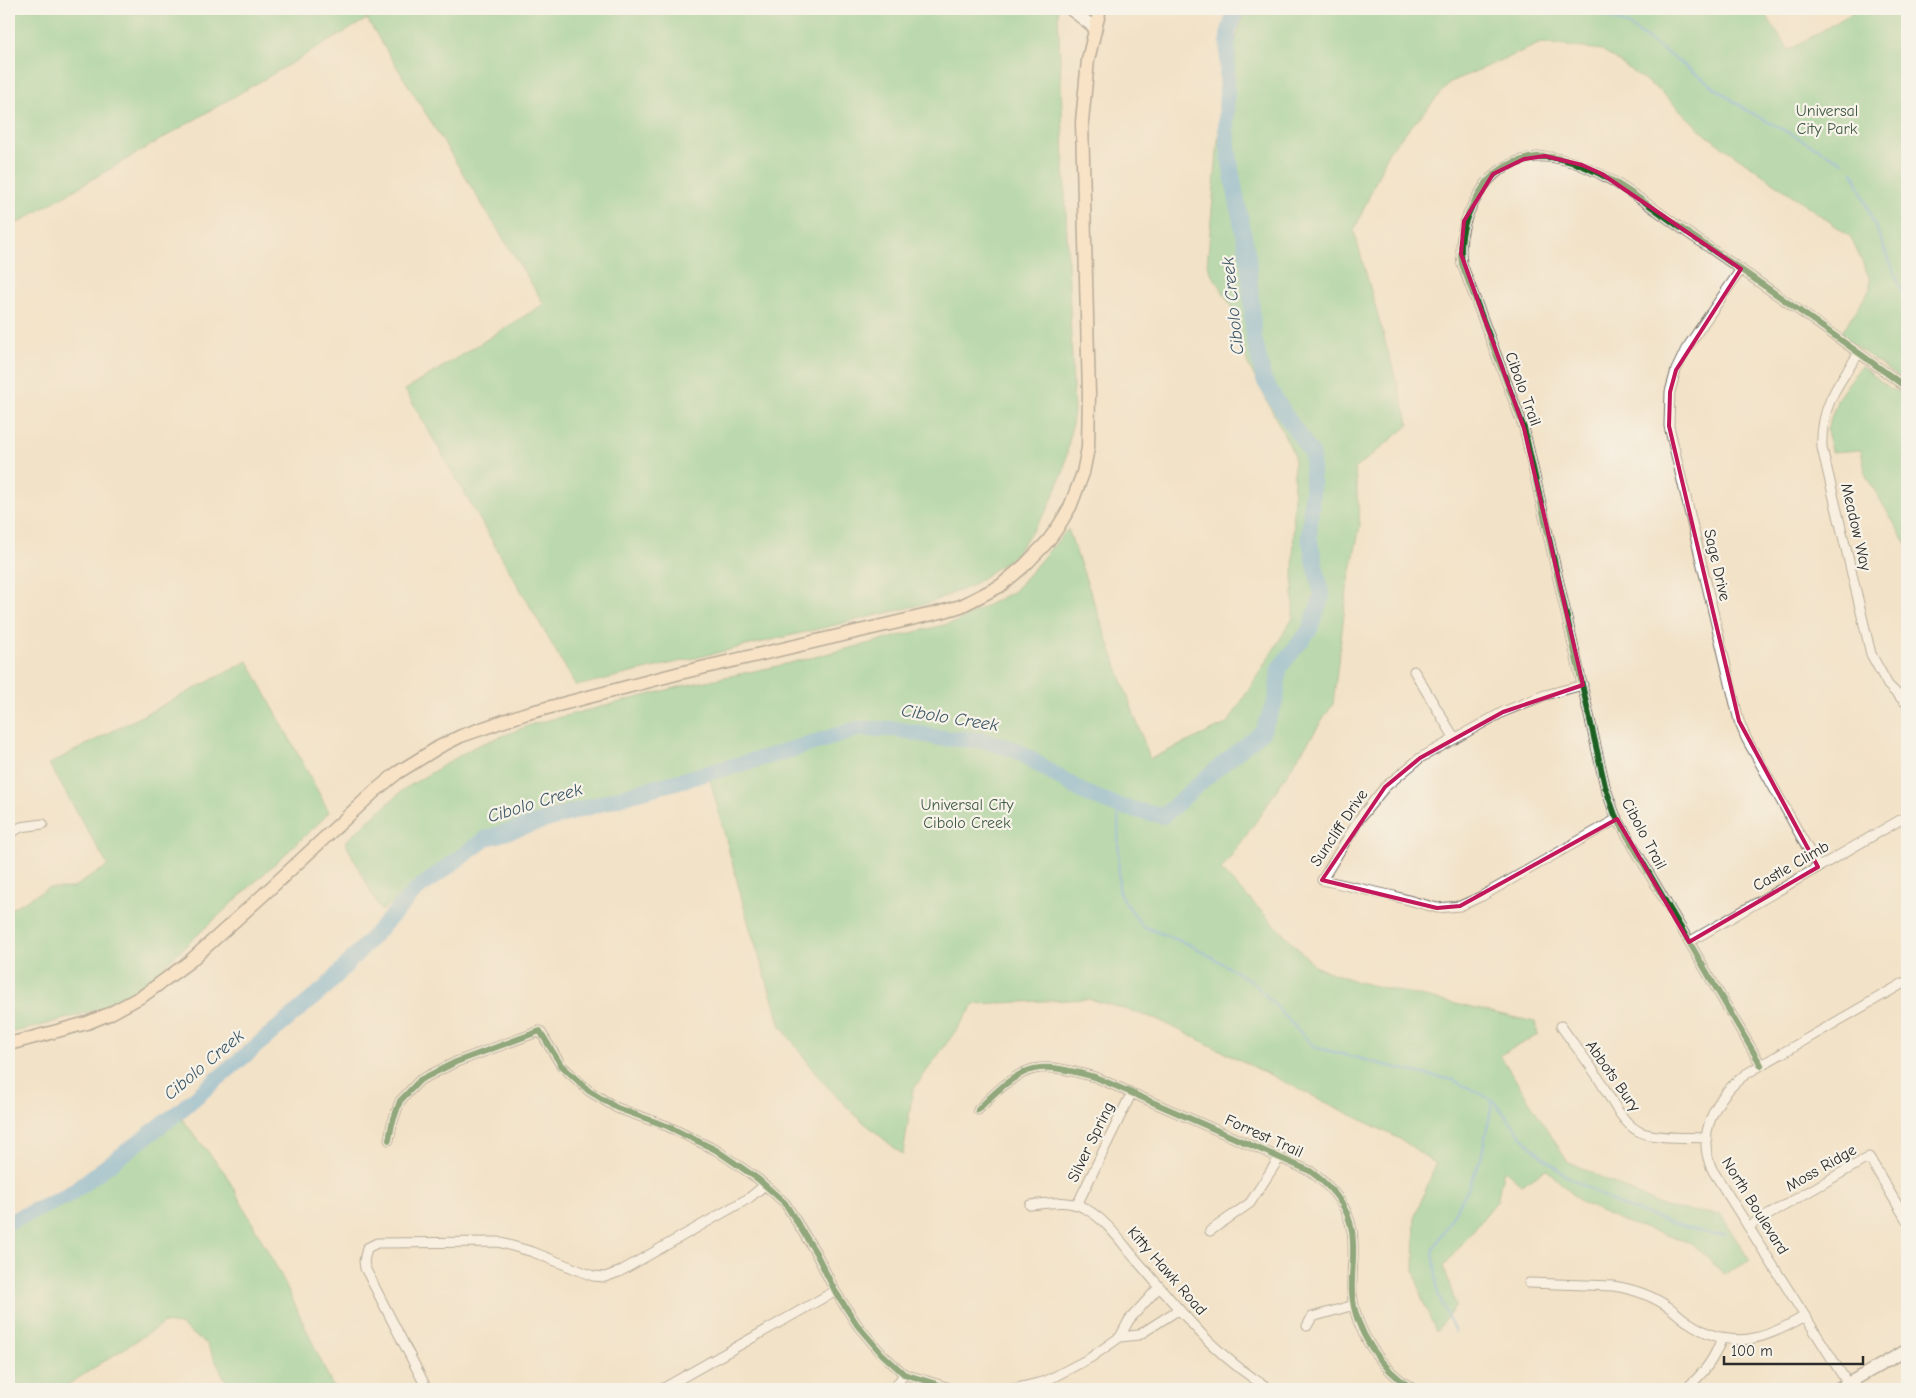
<svg xmlns="http://www.w3.org/2000/svg" width="1916" height="1398" viewBox="0 0 1916 1398" font-family="'Comic Neue',sans-serif">
<style>
.green{fill:#79cd90;stroke:#527c5e}
.lines{fill:none;stroke-linecap:round;stroke-linejoin:round}
.stream{stroke:#5faad7;stroke-width:2.5}
.river{stroke:#5faad7;stroke-width:16}
.minor-casing{stroke:#716b62;stroke-width:11}
.tertiary-casing{stroke:#716b62;stroke-width:14}
.secondary-casing{stroke:#716b62;stroke-width:15}
.minor{stroke:#fff;stroke-width:9}
.tertiary{stroke:#fff;stroke-width:11}
.secondary{stroke:#ffe4c6;stroke-width:12}
.cycleway-casing{stroke:#f7f3e8;stroke-width:9}
.cycleway{stroke:#1b5e20;stroke-width:6}
.marked{fill:none;stroke:#c2185b;stroke-width:4;stroke-linejoin:round}
.labels{text-anchor:middle;dominant-baseline:central;stroke-width:4.5;stroke-linejoin:round;paint-order:stroke}
.park-label{font-size:16px;fill:#425c49;stroke:#f7f3e8}
.street-label{font-size:16px;fill:#2b2b2b;stroke:#f7f3e8}
.water-label{font-size:18px;font-style:italic;fill:#3d5767;stroke:#f7f3e8}
</style>
<rect width="100%" height="100%" fill="#f7f3e8"/>
<filter id="ink" filterUnits="userSpaceOnUse"><feTurbulence type="fractalNoise" baseFrequency=".02" numOctaves="2"/><feDisplacementMap in="SourceGraphic" scale="10" xChannelSelector="R" yChannelSelector="G"/><feConvolveMatrix kernelMatrix="1 2 1 2 8 2 1 2 1" color-interpolation-filters="sRGB"/></filter>
<filter id="wash" filterUnits="userSpaceOnUse"><feTurbulence type="fractalNoise" baseFrequency=".0096" numOctaves="4" result="noise"/><feDisplacementMap in="SourceGraphic" scale="20" xChannelSelector="R" yChannelSelector="G"/><feGaussianBlur stdDeviation="1.12" result="paint"/><feColorMatrix in="noise" values="0 0 0 0 0 0 0 0 0 0 0 0 0 0 0 0 0 1.4 0 .05"/><feComposite in="paint" operator="in"/></filter>
<g filter="url(#wash)">
<rect width="100%" height="100%" fill="#f2e2c7"/>
<!-- green -->
<path class="green" d="M9 9H361L367 19 384 9H1058L1074 412 1064 470 1048 509 1015 555 971 586 929 603 576 686 405 390 544 304 367 19 9 228Z
M1245 9H1762L1789 50 1859 9H1907V383L1840 335 1870 289V279L1850 236 1706 135 1660 91 1602 50 1541 43 1451 82 1389 151 1354 231 1409 425 1355 469 1360 526 1347 590 1333 704 1255 823 1221 870 1316 967 1358 982 1535 1022 1538 1035 1500 1055 1567 1161 1664 1207 1721 1215 1750 1261 1724 1274 1691 1243 1622 1221 1582 1203 1546 1169 1522 1185 1504 1169 1497 1201 1444 1266 1456 1306 1436 1332 1422 1299 1414 1270 1415 1216 1436 1164 1402 1140 1157 1019 1090 999 975 1004 913 1090 903 1155 856 1116 821 1080 781 1026 749 925 708 773 551 809 452 858 381 911 345 842 404 789 474 747 533 724 687 685 773 667 956 622 1014 591 1068 529 1150 759 1228 723 1293 618 1294 454 1247 362 1236 314 1207 266 1223 84Z
M1861 366 1891 389 1907 394V545L1866 476 1861 450 1831 452 1827 429 1838 398Z
M248 661 329 812 319 823 165 965 167 970 114 1005 36 1027 9 1033V910L48 888H72L108 866 49 764Z
M178 1114 225 1173 283 1279 334 1389H230L207 1344 180 1325 164 1323 61 1389H9V1230L78 1193 153 1139Z"/>
<g class="lines">
<!-- stream -->
<path class="stream" d="M1588 9 1628 25 1746 110 1843 162
M1853 172 1903 294 1907 330
M1118 806 1119 893 1142 926 1193 946 1253 982 1314 1047 1405 1070 1453 1080 1493 1100 1531 1147 1565 1175 1619 1205 1675 1224 1714 1235 1725 1234
M1455 1332 1438 1294 1433 1250 1467 1191 1481 1158 1493 1100"/>
<!-- river -->
<path class="river" d="M9 1222 67 1196 176 1114 326 987 415 891 487 838 632 794 777 754 858 729H896L940 738 982 740 1016 750 1083 792 1118 806 1163 816 1209 775 1262 732 1276 700 1279 668 1309 631 1322 596 1309 537 1312 496V454L1284 413 1264 380 1254 338 1248 257 1231 170 1226 128 1228 34 1236 9"/>
</g>
</g>
<g filter="url(#ink)">
<g class="lines">
<!-- minor casing -->
<g class="minor-casing">
<path id="minor" d="M1741 269 1686 349 1676 370 1670 392 1669 426 1739 721 1746 738 1818 867
M1859 353C1838 384 1820 407 1822 448L1871 654 1888 685 1907 704
M1414 671 1455 739
M1583 685 1545 695 1503 712 1420 758 1385 787 1360 818 1322 880 1394 896 1437 908 1460 906 1482 896 1617 819
M9 834 21 827 43 824
M1689 942 1907 816
M1561 1026C1571 1041 1583 1055 1593 1070 1607 1089 1618 1120 1638 1131 1652 1139 1690 1137 1707 1138
M1761 1065 1615 815 1605 786 1524 428 1462 264C1458 235 1466 213 1482 189 1499 163 1531 152 1561 159 1606 169 1650 207 1688 233 1762 284 1835 335 1907 388
M978 1110C991 1096 1014 1073 1034 1069 1054 1065 1075 1072 1095 1077L1310 1171C1335 1189 1353 1212 1353 1243 1354 1260 1351 1276 1352 1293 1355 1331 1381 1369 1413 1389
M389 1140 392 1124 400 1101 420 1080 456 1062 540 1031 561 1065 589 1091 617 1108 667 1126 716 1150 758 1179 785 1203 816 1253 835 1291 858 1326 882 1354 904 1374 953 1389
M1030 1205C1049 1203 1069 1199 1086 1209 1107 1220 1123 1245 1139 1263 1182 1312 1213 1355 1270 1389
M1077 1205 1131 1094
M1749 1226 1869 1157 1907 1221
M1210 1231 1250 1203 1280 1157
M1529 1283 1613 1286C1634 1289 1653 1296 1670 1308 1676 1312 1681 1318 1688 1322 1732 1352 1764 1340 1805 1316
M1307 1326 1312 1317 1354 1305
M1120 1337 1139 1335 1178 1310
M1848 1384 1713 1171C1694 1135 1717 1095 1746 1074L1907 981
M427 1389 365 1268 364 1261 367 1248 377 1243 498 1242 533 1252 593 1276 605 1277 619 1272 749 1198 765 1185
M662 1389 835 1291
M894 1389 904 1374
M1013 1389 1046 1381 1090 1358 1120 1337 1129 1320 1159 1287
M1685 1389C1703 1375 1715 1359 1722 1337"/>
</g>
<!-- tertiary casing -->
<g class="tertiary-casing">
<path id="tertiary" d="M1070 9 1095 28
M1838 1389 1907 1350"/>
</g>
<!-- secondary casing -->
<g class="secondary-casing">
<path id="secondary" d="M9 1044 87 1023 109 1014 144 995 189 962 261 897 375 791 397 773 439 747 461 736 524 714 680 673 941 612 961 606 1000 586 1025 565 1048 541 1058 527 1070 507 1083 473 1088 448 1089 395 1082 122 1088 60 1100 9"/>
</g>
<!-- minor -->
<use href="#minor" class="minor"/>
<!-- tertiary -->
<use href="#tertiary" class="tertiary"/>
<!-- secondary -->
<use href="#secondary" class="secondary"/>
<!-- cycleway casing -->
<g class="cycleway-casing">
<path id="cycleway" d="M1761 1065 1615 815 1605 786 1524 428 1462 264C1458 235 1466 213 1482 189 1499 163 1531 152 1561 159 1606 169 1650 207 1688 233 1762 284 1835 335 1907 388
M978 1110C991 1096 1014 1073 1034 1069 1054 1065 1075 1072 1095 1077L1310 1171C1335 1189 1353 1212 1353 1243 1354 1260 1351 1276 1352 1293 1355 1331 1381 1369 1413 1389
M389 1140 392 1124 400 1101 420 1080 456 1062 540 1031 561 1065 589 1091 617 1108 667 1126 716 1150 758 1179 785 1203 816 1253 835 1291 858 1326 882 1354 904 1374 953 1389"/>
</g>
<!-- cycleway -->
<use href="#cycleway" class="cycleway"/>
</g>
</g>
<!-- marked area -->
<path d="M0 0H1916V1398H0ZM1545 156 1582 165 1602 174 1741 269 1676 370 1670 392 1669 426 1739 721 1818 867 1689 942 1617 819 1460 906 1437 908 1322 880 1385 787 1420 758 1503 712 1583 685 1524 428 1461 254 1464 221 1493 174 1524 159Z" fill="#f2e2c7" fill-opacity=".55" fill-rule="evenodd"/>
<path class="marked" d="M1545 156 1582 165 1602 174 1741 269 1676 370 1670 392 1669 426 1739 721 1818 867 1689 942 1617 819 1460 906 1437 908 1322 880 1385 787 1420 758 1503 712 1583 685 1524 428 1461 254 1464 221 1493 174 1524 159Z"/>
<g class="labels">
<!-- park labels -->
<g class="park-label">
<text x="1827" y="111">Universal<tspan x="1827" dy="18">City Park</tspan></text>
<text x="967" y="805">Universal City<tspan x="967" dy="18">Cibolo Creek</tspan></text>
</g>
<!-- street labels -->
<g class="street-label">
<text transform="translate(1523 389) rotate(70)">Cibolo Trail</text>
<text transform="translate(1856 527) rotate(77)">Meadow Way</text>
<text transform="translate(1717 565) rotate(77)">Sage Drive</text>
<text transform="translate(1339 828) rotate(-56)">Suncliff Drive</text>
<text transform="translate(1644 834) rotate(62)">Cibolo Trail</text>
<text transform="translate(1791 866) rotate(-30)">Castle Climb</text>
<text transform="translate(1613 1076) rotate(55)">Abbots Bury</text>
<text transform="translate(1264 1136) rotate(24)">Forrest Trail</text>
<text transform="translate(1091 1142) rotate(-64)">Silver Spring</text>
<text transform="translate(1821 1168) rotate(-30)">Moss Ridge</text>
<text transform="translate(1755 1206) rotate(58)">North Boulevard</text>
<text transform="translate(1167 1271) rotate(49)">Kitty Hawk Road</text>
</g>
<!-- water labels -->
<g class="water-label">
<text transform="translate(1233 306) rotate(-96)">Cibolo Creek</text>
<text transform="translate(950 718) rotate(9)">Cibolo Creek</text>
<text transform="translate(535 803) rotate(-17)">Cibolo Creek</text>
<text transform="translate(204 1065) rotate(-40)">Cibolo Creek</text>
</g>
</g>
<!-- margin -->
<rect width="1916" height="1398" fill="none" stroke="#f7f3e8" stroke-width="30"/>
<!-- scale -->
<path d="M1724 1356v8h139v-8" fill="none" stroke="#2b2b2b" stroke-width="2.5"/>
<text x="1731" y="1356" font-size="15" fill="#2b2b2b" stroke="#f7f3e8" stroke-width="4" paint-order="stroke">100 m</text>
</svg>
